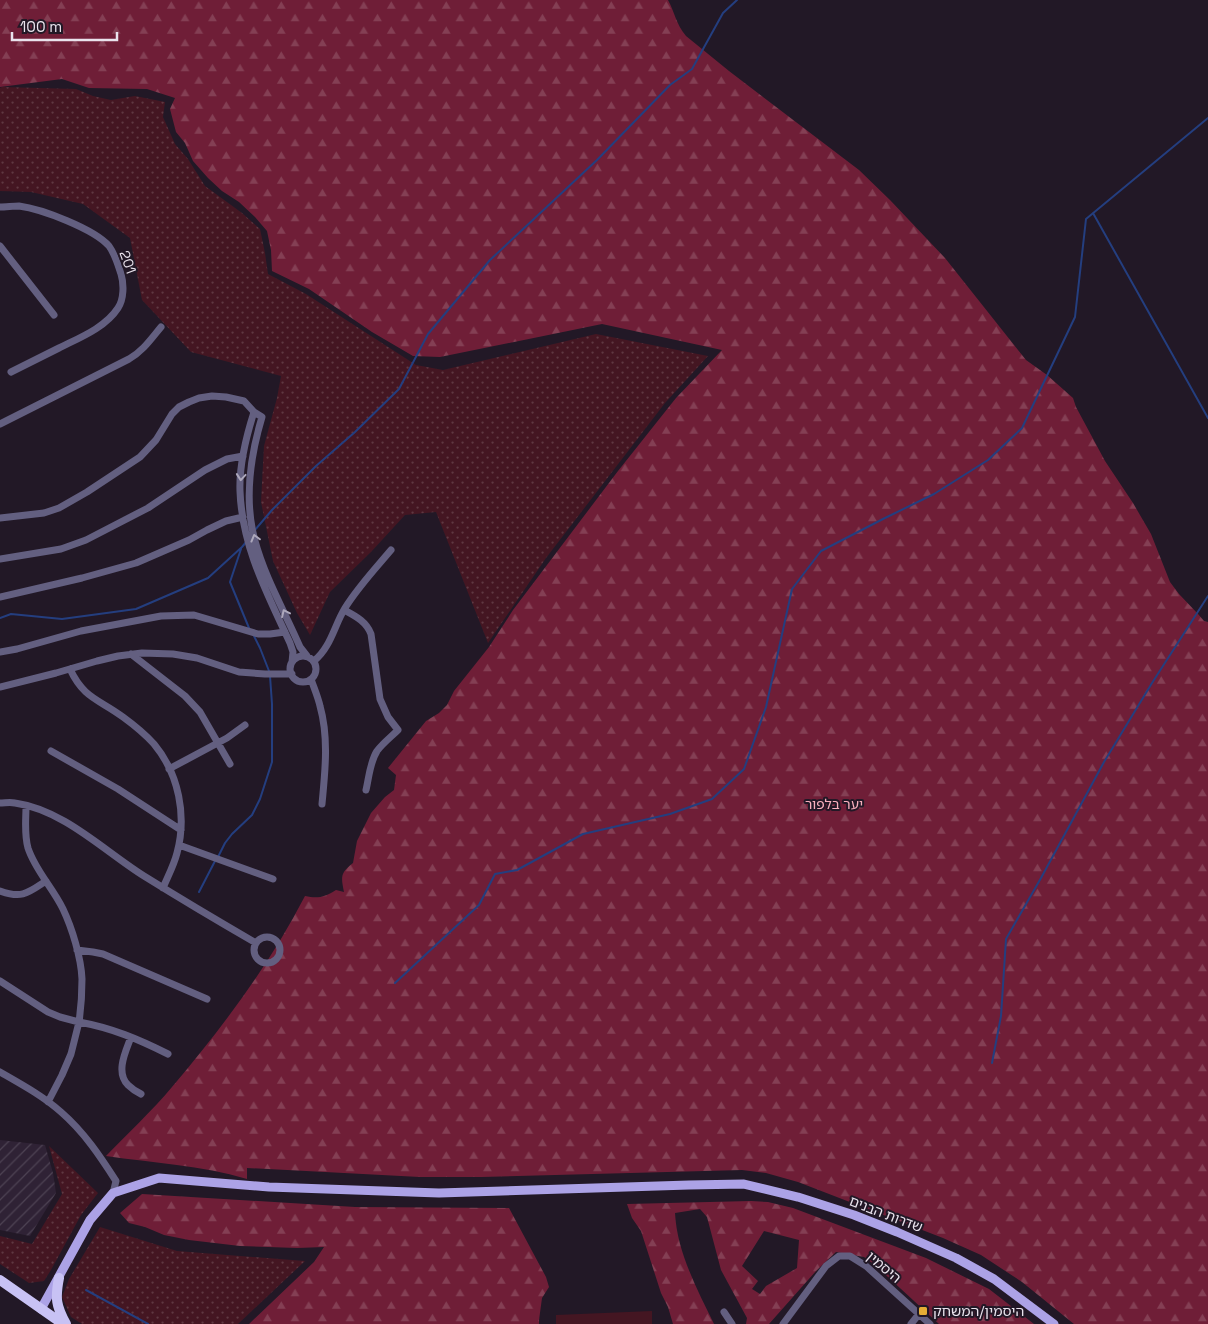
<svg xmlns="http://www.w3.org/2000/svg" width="1208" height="1324" viewBox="0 0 1208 1324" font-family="'Space Grotesk','Noto Sans Hebrew',sans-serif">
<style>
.industrial{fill:url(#industrial-furrows)}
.grass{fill:url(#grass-dots)}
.forest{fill:url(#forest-firs);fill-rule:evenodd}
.pitch{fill:#441622}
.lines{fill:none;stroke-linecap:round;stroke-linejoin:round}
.stream{stroke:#243e7f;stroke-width:2}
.minor{stroke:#635f80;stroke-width:7}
.major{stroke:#aca2e6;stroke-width:9}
.highway{stroke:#c8c2f4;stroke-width:10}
.oneway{stroke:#ada8bc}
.poi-dot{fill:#e5ad35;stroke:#221826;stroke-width:2}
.labels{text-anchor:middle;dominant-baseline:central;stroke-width:4;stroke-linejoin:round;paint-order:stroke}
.street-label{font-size:14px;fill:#eae3ed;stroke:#221826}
.park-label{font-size:14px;fill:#f8afbd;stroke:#221826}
.poi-label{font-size:14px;fill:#eae3ed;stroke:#221826;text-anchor:start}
</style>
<defs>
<pattern id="industrial-furrows" width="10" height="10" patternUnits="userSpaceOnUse" patternTransform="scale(1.25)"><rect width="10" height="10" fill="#2f2235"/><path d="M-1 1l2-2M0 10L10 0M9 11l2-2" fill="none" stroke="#4d4253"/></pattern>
<pattern id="grass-dots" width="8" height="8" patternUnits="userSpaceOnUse" patternTransform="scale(1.25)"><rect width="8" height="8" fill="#441622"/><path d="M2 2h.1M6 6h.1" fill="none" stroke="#5f3842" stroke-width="1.8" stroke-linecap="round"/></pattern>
<pattern id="forest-firs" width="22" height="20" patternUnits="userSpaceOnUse" patternTransform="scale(1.25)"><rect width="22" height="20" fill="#6f1e37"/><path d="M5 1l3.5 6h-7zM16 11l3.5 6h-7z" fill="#843f54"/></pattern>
</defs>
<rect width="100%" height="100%" fill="#221826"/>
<!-- industrial -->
<path class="industrial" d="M0 1140 45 1145 53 1173 56 1193 30 1236 0 1230Z"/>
<!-- grass -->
<path class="grass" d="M2 87 76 89 93 96 111 100 135 96 165 102 163 117 175 144 188 159 205 186 242 213 260 229 265 253 268 274 306 294 416 365 443 370 596 334 708 356 665 403 546 558 488 643 436 512 405 515 371 552 330 592 310 635 297 613 273 561 261 502 264 446 277 398 281 376 191 352 142 300 130 238 83 204 31 192 0 191V88Z
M49 1146 98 1193 81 1215 51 1270 44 1281 29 1283 0 1264V1236L32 1244 62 1194Z
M100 1227 177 1251 305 1261 238 1324H82L71 1317 62 1297 69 1279Z"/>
<!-- forest -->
<path class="forest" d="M0 0H668C675 13 676 24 686 36L729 71 859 170 890 200 945 258 1026 360 1047 375 1073 398 1076 407 1105 461 1133 503 1151 534 1170 582 1179 594 1198 614 1204 621 1208 622V1324H1074L1022 1282 981 1255 943 1238 798 1182 766 1173 742 1170 481 1177H420L247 1168V1179C201 1165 153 1163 106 1156 128 1133 152 1111 172 1087 222 1028 270 964 305 896 318 899 325 897 336 890L344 892C341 877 340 873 353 863L357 841 371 813 385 797 394 790 396 775 388 768 426 721 439 713 447 705 454 691 489 647 513 610 618 471 676 398 722 350 602 324 440 357 413 356 372 332 309 289 272 271 271 250 267 231 255 217 239 202 222 191 208 178 193 161 185 143 176 132 170 109 175 98 147 89 89 88 62 79 0 87Z
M142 1194 355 1207 509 1208 546 1277 549 1287 542 1298 539 1320V1324H249L314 1262 324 1247 297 1248 240 1246 189 1240 164 1235 145 1227 129 1223 120 1213Z
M751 1201 768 1202 793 1208 926 1258 989 1289 1034 1324H939L875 1265 864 1257 836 1252 816 1271 769 1324H746L747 1318 721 1270 707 1217 700 1209 675 1213C677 1252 697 1289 714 1324H673L668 1307 661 1293 641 1231 632 1218 627 1204ZM764 1231 799 1240 797 1268 766 1286 760 1294 752 1289 758 1281 742 1266Z"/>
<!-- pitch -->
<path class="pitch" d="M652 1311V1324H556V1315Z"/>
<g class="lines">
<!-- stream -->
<path class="stream" d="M1093 213 1208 418
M254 531 272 510 316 466 355 432 399 389 428 334 490 260 597 160 670 85 692 69 723 13 737 0
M241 549 230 582 249 628
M0 618 11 614 62 619 136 609 208 578 242 547 247 541
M253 634 260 648 269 671
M218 857 225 843 232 834 252 815 260 799 272 762V704L270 676
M199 892 215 861
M395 983 479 905 495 874 517 870 583 834 670 814 712 799 744 769 766 707 792 589 821 551 883 519 934 494 988 460 1022 428 1075 317 1086 219 1208 118
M992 1063 1001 1016 1006 939 1041 878 1104 762 1152 683 1208 596
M86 1290 148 1324"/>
<!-- minor -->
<path class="minor" d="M0 207C6 207 13 206 19 206 42 209 94 229 109 246 115 254 118 265 121 274 124 284 124 299 118 308 105 328 79 338 59 348 43 356 27 364 11 372
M0 246 54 315
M254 412C246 437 239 464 240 491 242 547 267 593 290 643L293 652 292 662
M0 424 129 359C143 351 151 339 161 327
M0 518 44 513 59 508 87 492 140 457 156 440 172 414 179 407 189 402 199 398 212 396 226 397 244 401 254 412 262 417C250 457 244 501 255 541 265 578 285 612 300 647L307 656
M0 559 61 549 86 540 148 508 205 470 227 459 243 456
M0 597 82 578 136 563 189 540 207 530 226 521 243 517
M344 610C355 616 366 621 371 634L380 699 388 717 398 730C391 737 383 743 377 751 370 762 369 777 366 790
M0 652 17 649 81 631 161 616 194 615 258 634H270L285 632
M131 654 185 696 200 712 230 764
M290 669a13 13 0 1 1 26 0a13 13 0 1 1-26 0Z
M314 661C331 647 334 626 345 608 358 587 375 569 391 550
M70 669C84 699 99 699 123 717 134 725 145 734 154 744 179 774 187 816 177 853 174 865 168 876 163 888
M311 679C314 688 318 697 320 706 329 738 325 772 322 804
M0 687 56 673 97 661 118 656 142 653 173 654 197 658 239 672 265 674H292
M51 751 118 789 181 830
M169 769 227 738 245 725
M0 803C5 803 10 802 15 803 64 810 104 851 144 876 181 899 218 921 256 943
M179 845 273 879
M0 891C22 899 28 893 46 881
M254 950a13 13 0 1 1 26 0a13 13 0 1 1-26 0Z
M77 950 93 952 103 954 207 999
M0 981 48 1012 60 1017 79 1022C81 1008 82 993 82 979 81 957 72 928 63 909 53 888 35 870 28 848 24 834 26 820 26 806
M131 1037C126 1051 115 1072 128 1085 132 1089 137 1092 141 1094
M0 1072C21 1084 43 1096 61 1112 84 1132 100 1156 116 1181L113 1193
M48 1102 62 1075 71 1054 79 1022C112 1028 138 1039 168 1054
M724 1312 732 1324
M783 1324 826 1266 839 1256H850L866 1266 930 1324
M911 1324 919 1314"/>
<!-- major -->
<path class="major" d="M41 1309 90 1220 113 1193 159 1178 269 1187 439 1193 689 1185 744 1184 798 1197 854 1215 897 1232 956 1258 994 1279 1054 1324"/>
<!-- highway -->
<path class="highway" d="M59 1278C55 1298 56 1306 66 1324
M0 1280 63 1324"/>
</g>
<!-- one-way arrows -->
<defs><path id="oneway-chevron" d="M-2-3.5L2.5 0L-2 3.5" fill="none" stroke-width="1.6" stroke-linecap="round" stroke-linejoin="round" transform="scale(1.25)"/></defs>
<g class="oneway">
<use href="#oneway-chevron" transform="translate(241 477) rotate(95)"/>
<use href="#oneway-chevron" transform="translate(255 538) rotate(-105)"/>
<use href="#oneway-chevron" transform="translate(285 613) rotate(-115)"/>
</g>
<!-- markers -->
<rect class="poi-dot" x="918" y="1306" width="10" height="10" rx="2.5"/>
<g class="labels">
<!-- street labels -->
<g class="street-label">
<text transform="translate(128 262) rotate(70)">201</text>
<text transform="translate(886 1214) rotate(21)">שדרות הבנים</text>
<text transform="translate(884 1267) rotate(40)">היסמין</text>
</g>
<!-- park labels -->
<g class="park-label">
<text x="834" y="804">יער בלפור</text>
</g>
<!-- poi labels -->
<g class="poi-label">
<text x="933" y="1311">היסמין/המשחק</text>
</g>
</g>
<!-- scale -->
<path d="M12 32v8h105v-8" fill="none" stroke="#eae3ed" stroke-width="2.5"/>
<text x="20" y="32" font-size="15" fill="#eae3ed" stroke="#221826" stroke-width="4" paint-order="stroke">100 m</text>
</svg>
